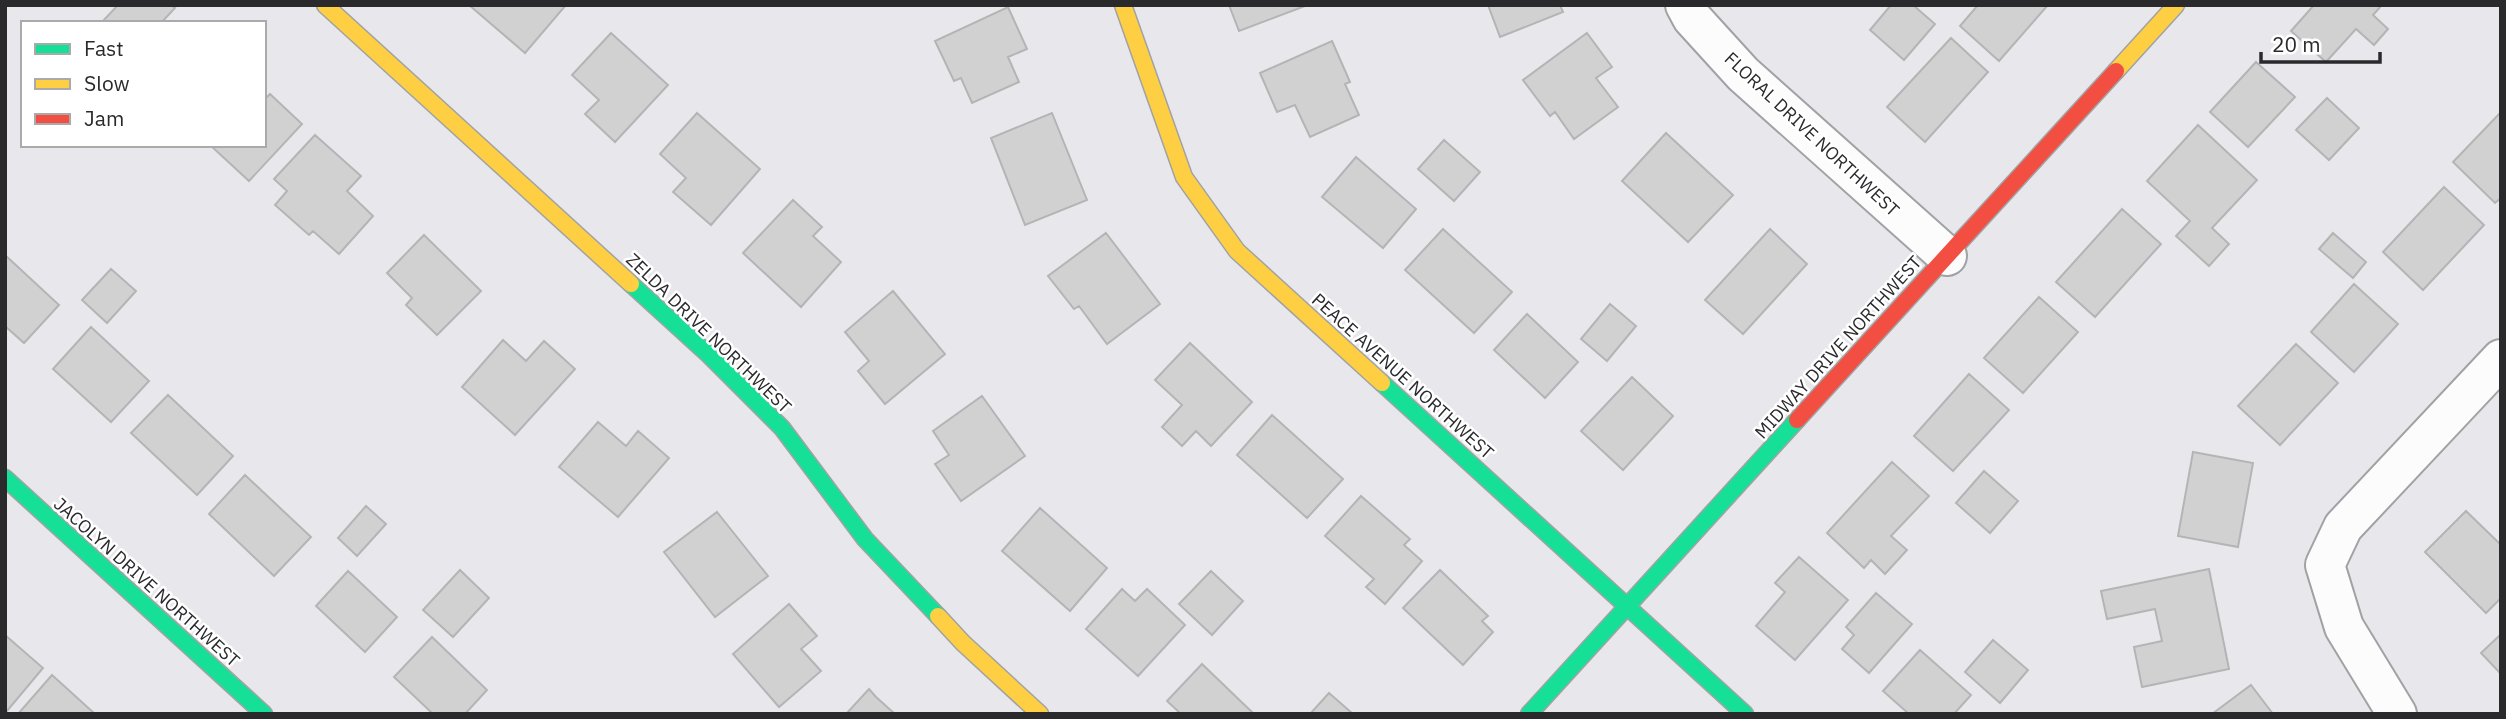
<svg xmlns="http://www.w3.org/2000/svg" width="2506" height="719" viewBox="0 0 2506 719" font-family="'IBM Plex Sans',sans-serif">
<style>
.building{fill:#d2d1d2;stroke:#b5b4b5;stroke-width:2}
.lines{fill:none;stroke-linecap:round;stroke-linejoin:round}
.street-casing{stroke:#a1a2a4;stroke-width:42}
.fast-casing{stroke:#a1a2a4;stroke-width:19}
.slow-casing{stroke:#a1a2a4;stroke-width:19}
.jam-casing{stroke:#a1a2a4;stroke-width:19}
.street{stroke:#fcfcfc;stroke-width:38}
.fast{stroke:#16e098;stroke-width:16}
.slow{stroke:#ffcf43;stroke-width:16}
.jam{stroke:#f24e42;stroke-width:16}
.labels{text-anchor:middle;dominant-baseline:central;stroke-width:5;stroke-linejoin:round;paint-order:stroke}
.street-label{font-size:18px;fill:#2a2a2d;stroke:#fff}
</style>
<rect width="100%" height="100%" fill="#e8e8ec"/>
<!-- building -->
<path class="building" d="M118 5H171L175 8 161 23H101Z
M469 5H566L525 53Z
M1229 5H1305V6L1239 31Z
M1488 5H1560L1563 12 1500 37Z
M1891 5H1913L1935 24 1904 60 1870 30Z
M1978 5H2048L1999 61 1960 26Z
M2314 5H2382L2373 15 2388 29 2374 45 2356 29 2326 62 2291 31Z
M1008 7 1027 49 1008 57 1019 82 972 103 961 78 954 81 935 41Z
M611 33 668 85 615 142 585 114 599 100 572 75Z
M1587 33 1612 67 1596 78 1618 107 1574 139 1555 112 1550 116 1523 80Z
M1951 38 1988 72 1925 142 1887 107Z
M1332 41 1350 82 1345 84 1359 115 1310 137 1295 105 1277 112 1260 73Z
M2256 62 2295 97 2248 147 2210 112Z
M270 94 302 124 249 181 210 145H264V100Z
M2327 98 2359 128 2329 160 2296 130Z
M2501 112V198L2495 203 2453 162Z
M697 113 760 169 711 225 673 192 686 178 660 154Z
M1052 113 1087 200 1025 225 991 138Z
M2198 125 2257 180 2212 228 2229 244 2209 266 2176 236 2190 221 2147 181Z
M1666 133 1733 195 1688 242 1622 181Z
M315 135 361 176 347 191 373 216 339 254 313 231 309 235 275 205 287 191 274 179Z
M1444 140 1480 172 1454 201 1418 169Z
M1356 157 1416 209 1383 248 1322 197Z
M2444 187 2484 225 2423 290 2383 252Z
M793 200 822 227 813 236 841 262 801 307 743 253Z
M2122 209 2161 244 2095 317 2056 282Z
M1443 229 1512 292 1474 333 1405 270Z
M1770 229 1807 264 1743 334 1705 300Z
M1106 233 1160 304 1107 344 1079 306 1074 309 1048 276Z
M2333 233 2366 262 2353 278 2319 249Z
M424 235 481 291 437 335 406 305 412 298 387 273Z
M5 255 59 305 24 343 5 326Z
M111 269 136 291 107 323 82 300Z
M2354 284 2398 324 2354 372 2311 332Z
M893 291 945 354 885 404 858 371 869 361 845 332Z
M2039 297 2078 332 2023 393 1984 358Z
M1610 304 1636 326 1607 361 1581 339Z
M1527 314 1578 362 1545 398 1494 350Z
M91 327 149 381 111 422 53 369Z
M503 340 526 361 544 341 575 369 515 435 462 387Z
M1190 343 1252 402 1211 446 1196 431 1182 446 1162 427 1182 405 1155 380Z
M2296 344 2338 383 2280 445 2238 406Z
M1969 374 2009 410 1953 471 1914 436Z
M1632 377 1673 416 1623 470 1581 431Z
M168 395 233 456 197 495 131 433Z
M982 396 1025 456 961 501 935 464 949 455 933 431Z
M1272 415 1343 479 1307 518 1237 455Z
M598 422 626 446 638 431 669 458 618 517 559 467Z
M2193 452 2253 463 2238 547 2178 536Z
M1892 462 1929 496 1891 536 1907 550 1885 574 1871 560 1864 568 1827 533Z
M1984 471 2018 501 1990 533 1956 503Z
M245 475 311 537 274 576 209 514Z
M1361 496 1410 539 1404 545 1422 561 1385 604 1366 587 1374 579 1325 536Z
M366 506 386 524 357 556 338 538Z
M1040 508 1107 568 1070 611 1002 551Z
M2466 511 2501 545V598L2486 613 2425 552Z
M717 512 768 576 715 617 664 552Z
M1799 557 1848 600 1795 660 1756 626 1785 592 1775 583Z
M2209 569 2229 669 2142 687 2134 647 2162 641 2155 609 2107 619 2101 591Z
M460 570 489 598 453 637 423 610Z
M1440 570 1488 616 1482 621 1493 632 1463 665 1403 608Z
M348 571 397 617 365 652 316 606Z
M1211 571 1243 601 1212 635 1179 604Z
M1122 589 1135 601 1147 589 1185 625 1138 676 1086 629Z
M1876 593 1912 624 1869 673 1842 649 1854 635 1846 627Z
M789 604 817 636 801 649 821 671 779 707 733 654Z
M2501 634V674L2481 653Z
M5 635 43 668 7 711 5 710Z
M432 637 487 690 465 714H433L394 677Z
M1993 640 2028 670 2000 703 1965 672Z
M1920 650 1971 695 1954 714H1909L1883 691Z
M1202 664 1254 714H1181L1167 701Z
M52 675 95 714H18Z
M2251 685 2273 714H2212Z
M869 689 876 697 895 714H846Z
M1329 693 1353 714H1310Z"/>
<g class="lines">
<!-- street casing -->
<g class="street-casing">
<path id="street" d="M1685 5 1692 18 1743 74 1947 256
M2397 714 2344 627 2325 565 2343 527 2501 359"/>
</g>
<!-- fast casing -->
<g class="fast-casing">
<path id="fast" d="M631 284 709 355 782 428 865 539 938 616
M1382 383 1745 714
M5 478 264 714
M1529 714 1797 420"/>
</g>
<!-- slow casing -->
<g class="slow-casing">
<path id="slow" d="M325 5 631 284
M1123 5 1184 177 1237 251 1382 383
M2116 71 2176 5
M938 616 963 643 1040 714"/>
</g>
<!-- jam casing -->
<g class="jam-casing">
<path id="jam" d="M1797 420 2116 71"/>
</g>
<!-- street -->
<use href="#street" class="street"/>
<!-- fast -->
<use href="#fast" class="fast"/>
<!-- slow -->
<use href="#slow" class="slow"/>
<!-- jam -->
<use href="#jam" class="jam"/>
</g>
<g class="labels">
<!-- street labels -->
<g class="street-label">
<text transform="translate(1812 134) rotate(43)">FLORAL DRIVE NORTHWEST</text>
<text transform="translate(709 333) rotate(44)">ZELDA DRIVE NORTHWEST</text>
<text transform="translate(1838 347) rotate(-48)">MIDWAY DRIVE NORTHWEST</text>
<text transform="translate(1403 376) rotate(42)">PEACE AVENUE NORTHWEST</text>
<text transform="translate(147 582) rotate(42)">JACOLYN DRIVE NORTHWEST</text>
</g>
</g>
<!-- border -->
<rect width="2506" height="719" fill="none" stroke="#2a2a2d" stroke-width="14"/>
<!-- legend -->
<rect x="21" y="21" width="245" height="126" fill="#ffffff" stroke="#aaaaab" stroke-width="2"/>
<rect x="35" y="44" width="35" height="10" fill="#16e098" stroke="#aaaaab" stroke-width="2"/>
<text x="84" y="56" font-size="21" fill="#2a2a2d">Fast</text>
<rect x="35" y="79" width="35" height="10" fill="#ffcf43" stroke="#aaaaab" stroke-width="2"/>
<text x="84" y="91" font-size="21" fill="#2a2a2d">Slow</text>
<rect x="35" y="114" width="35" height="10" fill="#f24e42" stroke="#aaaaab" stroke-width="2"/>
<text x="84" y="126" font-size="21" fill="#2a2a2d">Jam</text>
<!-- scale -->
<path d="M2261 52v10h119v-10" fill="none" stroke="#2a2a2d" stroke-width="3.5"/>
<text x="2272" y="52" font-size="21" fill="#2a2a2d" stroke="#ffffff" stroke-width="5" paint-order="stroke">20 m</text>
</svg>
